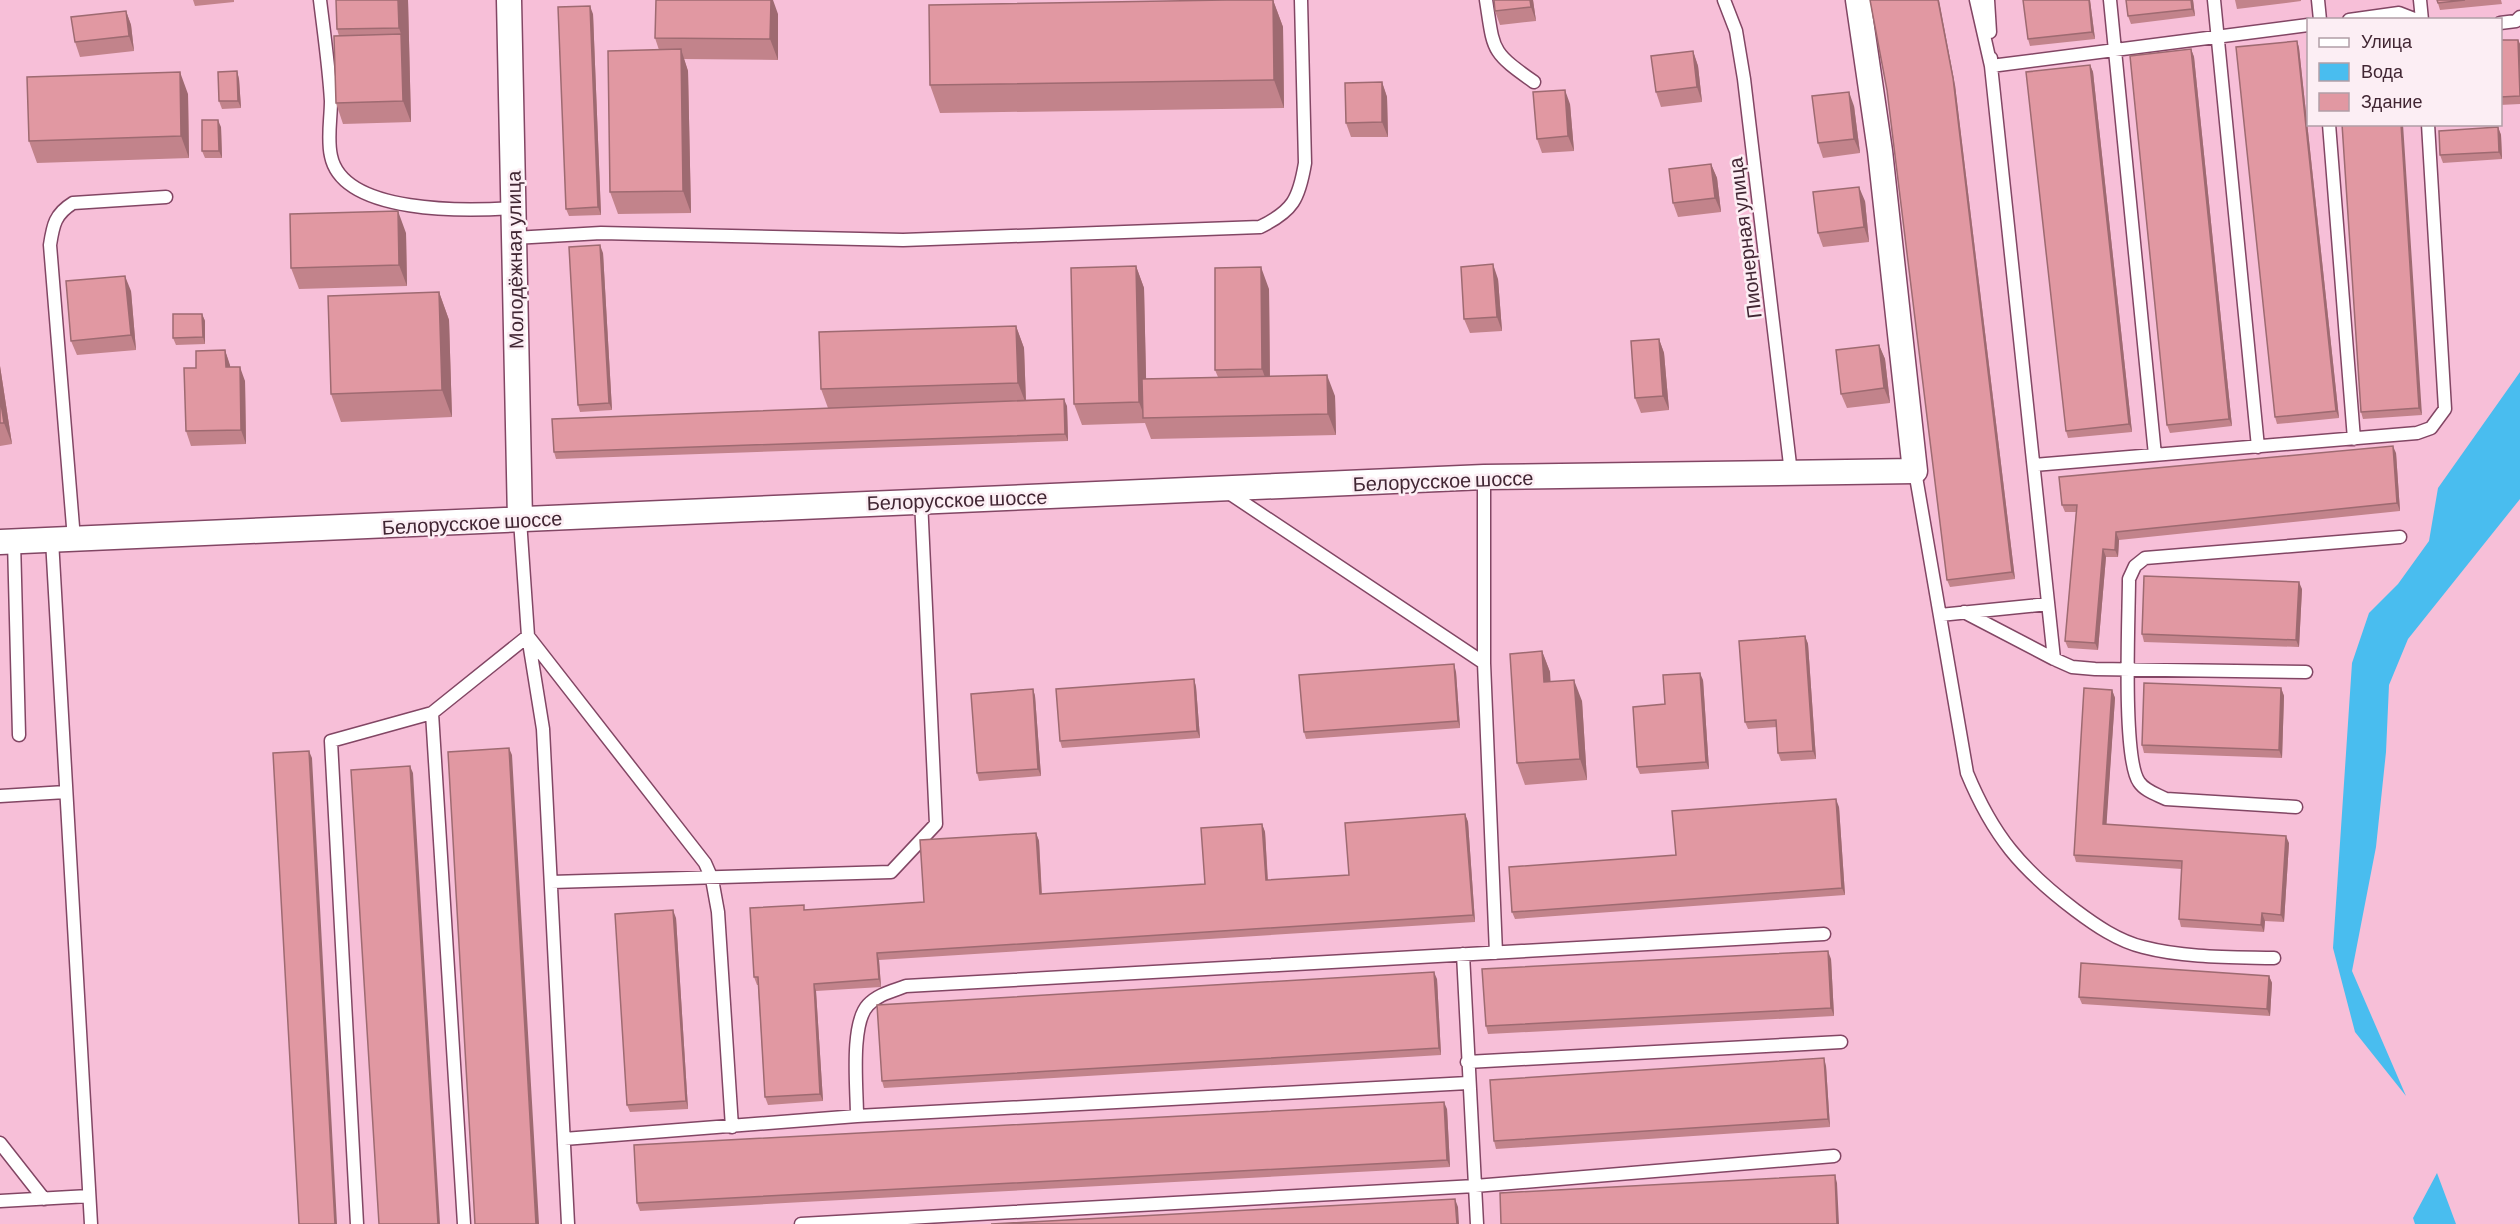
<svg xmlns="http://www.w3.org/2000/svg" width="2520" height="1224" viewBox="0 0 2520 1224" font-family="Barlow,sans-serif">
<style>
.water{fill:#49bdef}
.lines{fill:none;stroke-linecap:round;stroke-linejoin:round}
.service-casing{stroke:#824664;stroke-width:15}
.minor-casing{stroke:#824664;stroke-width:27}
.service{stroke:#fff;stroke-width:12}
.minor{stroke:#fff;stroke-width:24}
.wall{fill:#c2838b}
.shaded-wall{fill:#9e6a71}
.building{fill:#e198a2;stroke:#9e6a71;stroke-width:1.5}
.labels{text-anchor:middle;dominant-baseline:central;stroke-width:5;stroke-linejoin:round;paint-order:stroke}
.street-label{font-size:20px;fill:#412633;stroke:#fceef4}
</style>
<rect width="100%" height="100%" fill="#f7bfd8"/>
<!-- water -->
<path class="water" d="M2520 372V499L2408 639 2389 685 2386 752 2376 847 2352 971 2406 1096 2355 1032 2333 948 2352 663 2369 613 2398 584 2429 541 2438 488Z
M2437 1173 2456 1224H2415L2413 1218Z"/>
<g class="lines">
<!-- service casing -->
<g class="service-casing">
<path id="service" d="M320 0C324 33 329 67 331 101 331 118 327 139 331 156 343 215 468 211 513 208
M1486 0C1494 51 1490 51 1534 82
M1724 0 1736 31 1744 79 1791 473
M1976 0 1991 66 2054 659
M1988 0 1990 32
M2110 0 2155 455
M2214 0 2258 447
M2318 0 2320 20
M2420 0 2422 20
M2349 20 2399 13 2417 20
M2500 23 2516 21 2520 17
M1991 58V66L2308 25
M2329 124 2354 439
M514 238 601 233 903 240 1260 227C1293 211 1299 199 1305 163L1301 0
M2034 465 2417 433 2431 428 2445 409 2428 124
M1915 471 1967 773C1993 836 2021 869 2075 910 2095 925 2118 941 2143 947 2185 958 2230 957 2274 958
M1484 477V663L1496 953
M1226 491 1484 663
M520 520 528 636 543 729 568 1224
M74 539 50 245C53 225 55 214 73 203L166 197
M52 540 91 1224
M14 541 19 735
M1964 612 2054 659 2072 667 2095 669 2306 672
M1940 615 2048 604
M0 796 66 792
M2296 807 2166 799C2156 794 2145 791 2139 782 2122 758 2129 614 2129 579L2135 566 2145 558 2400 537
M551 882 891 872 936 824 921 500
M1463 954 1477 1224
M1467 1062 1841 1042
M857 1116C857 1089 850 1024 868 1005 878 994 893 991 906 986L1824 934
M564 1139 857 1116 1468 1083
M0 1143 44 1199
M0 1201 89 1196
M357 1224 331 741 432 713
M464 1224 432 713 528 636 705 863 712 879 718 912 732 1127
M801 1224 1475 1186 1834 1156"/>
</g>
<!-- minor casing -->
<g class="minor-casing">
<path id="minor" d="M509 0 520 520
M0 542 1484 477 1915 471 1880 151 1858 0"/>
</g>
<!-- service -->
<use href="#service" class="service"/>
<!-- minor -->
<use href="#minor" class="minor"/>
</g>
<!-- wall -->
<path class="wall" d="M193 0H234V2L195 6Z
M408 0 411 122 343 124 336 103 339 36 337 29Z
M1273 0 1283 27 1284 108 940 113 930 85Z
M1533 0 1536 21 1500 25 1495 11Z
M2090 0 2095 39 2030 46 2028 39Z
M2126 0H2193L2195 16 2131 24 2128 16Z
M2235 0H2301V1L2237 9Z
M2437 0H2501L2502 4 2440 10Z
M126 11 131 25 134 51 80 57 75 42Z
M593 14 601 215 569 216 566 209Z
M778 14V60L684 59 688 71 691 213 618 214 610 192 659 50 655 38Z
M2500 40H2518L2520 44V104L2500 105Z
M2297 41 2299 48 2339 418 2277 424 2275 417Z
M2191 49 2194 57 2232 426 2170 433 2167 425Z
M1693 51 1698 66 1702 102 1661 107 1656 92Z
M2090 65 2093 72 2132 432 2068 438 2066 431Z
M237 71 239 79 241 108 222 109 219 101Z
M1382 82 1387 97 1388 137H1351L1346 123Z
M1955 85 2015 579 1950 587 1947 580Z
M188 94 189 158 37 163 29 141Z
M1570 104 1574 151 1542 153 1537 139Z
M1854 106 1860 153 1823 158 1818 143Z
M2342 124 2422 415 2363 419 2361 412Z
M221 127 222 158H205L202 151Z
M2498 127 2501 135 2502 159 2443 163 2440 155Z
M1711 164 1717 178 1721 212 1678 217 1673 203Z
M1865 201 1869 242 1823 247 1818 233Z
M406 233 407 286 299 289 291 268Z
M603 253 612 410 580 412 578 405Z
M1136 266 1144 288 1146 379 1218 377 1215 370 1269 289 1270 376 1335 396 1336 435 1151 439 1145 423 1082 425 1074 404Z
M1498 279 1502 331 1470 333 1464 319Z
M131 291 136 350 77 355 71 341Z
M439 292 449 320 452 417 341 422 331 394Z
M202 314 205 321V344L176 345 173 338Z
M1016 326 1024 348 1026 401 1067 406 1068 441 556 459 554 452 828 408 821 389Z
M1659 339 1664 353 1669 410 1641 413 1635 398Z
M1879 345 1885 359 1890 403 1847 408 1841 394Z
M225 350 230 367 245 381 246 444 191 446 186 431 196 368Z
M0 366 12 444 0 446Z
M2396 453 2400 511 2119 540 2118 557H2106L2098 650 2068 648 2065 641 2076 512H2065L2062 505Z
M2302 589 2299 647 2144 642 2142 634Z
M1805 636 1808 644 1816 759 1781 761 1778 753 1777 727 1748 729 1745 722Z
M1542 651 1550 672V681L1582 701 1587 780 1525 785 1517 763Z
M1456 672 1460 728 1306 739 1304 732Z
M1194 679 1196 687 1200 738 1062 748 1060 741Z
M1703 680 1709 769 1640 774 1637 767 1665 704Z
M2281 688 2284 696 2282 758 2144 753 2142 745Z
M1033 689 1035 696 1041 776 979 781 977 773Z
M2112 690 2115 698 2106 825 2289 843 2284 922 2265 921 2264 932 2181 927 2179 919 2182 869 2076 862 2074 855Z
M1839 807 1845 895 1515 919 1512 912 1676 855Z
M1465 814 1468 822 1475 922 879 960 881 987 816 991 823 1101 768 1105 765 1097 758 985H757L754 977 805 910 924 902 1036 833 1039 841 1042 894 1205 884 1262 824 1265 832 1268 880 1349 875Z
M676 918 688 1109 630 1112 627 1105Z
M1831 959 1834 1016 1488 1034 1486 1026Z
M2269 976 2272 983 2270 1016 2082 1004 2079 997Z
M1437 979 1441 1055 884 1088 882 1081Z
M1826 1066 1830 1127 1496 1149 1494 1141Z
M1447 1109 1450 1167 640 1211 637 1203Z"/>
<!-- shaded-wall -->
<path class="shaded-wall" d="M398 0H408L411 122 403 101 401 34 399 28Z
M771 0H773L778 14V60L770 39Z
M1273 0 1283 27 1284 108 1274 80Z
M1530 0H1533L1536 21 1531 7Z
M1938 0H1939L1955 85 2015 579 2012 572Z
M2089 0H2090L2095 39 2092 32Z
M2191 0H2193L2195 16 2192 9Z
M590 6 593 14 601 215 598 207Z
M126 11 131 25 134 51 129 36Z
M2518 40 2520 44V80Z
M2297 41 2299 48 2339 418 2336 411Z
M681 49 688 71 691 213 683 191Z
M2191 49 2194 57 2232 426 2229 419Z
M1693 51 1698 66 1702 102 1697 87Z
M2090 65 2093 72 2132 432 2129 424Z
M237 71 239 79 241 108 238 101Z
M180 72 188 94 189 158 181 136Z
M1382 82 1387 97 1388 137 1382 122Z
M1565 90 1570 104 1574 151 1568 136Z
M1849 92 1854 106 1860 153 1854 139Z
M218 120 221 127 222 158 219 151Z
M2401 124H2403L2422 415 2419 408Z
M2498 127 2501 135 2502 159 2499 152Z
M1711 164 1717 178 1721 212 1715 198Z
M1859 187 1865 201 1869 242 1864 227Z
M398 211 406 233 407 286 399 265Z
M600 245 603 253 612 410 609 403Z
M1493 264 1498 279 1502 331 1497 317Z
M1136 266 1144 288 1147 418H1145L1139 402Z
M1261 267 1269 289 1270 391 1262 369Z
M125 276 131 291 136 350 131 335Z
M439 292 449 320 452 417 442 390Z
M202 314 205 321V344L203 337Z
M1016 326 1024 348 1026 404 1018 383Z
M1659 339 1664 353 1669 410 1663 396Z
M1879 345 1885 359 1890 403 1884 388Z
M225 350 230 365 231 381 226 367Z
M0 366 12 444 4 423 0 397Z
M240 367 245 381 246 444 241 430Z
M1327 375 1335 396 1336 435 1328 414Z
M1064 399 1067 406 1068 441 1065 434Z
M2393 446 2396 453 2400 511 2397 503Z
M2116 532 2119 540 2118 557 2115 550Z
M2103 549 2106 557 2098 650 2095 643Z
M2299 582 2302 589 2299 647 2296 640Z
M1805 636 1808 644 1816 759 1813 751Z
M1542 651 1550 672 1552 703 1544 682Z
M1454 664 1456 672 1460 728 1458 721Z
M1700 673 1703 680 1709 769 1706 762Z
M1194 679 1196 687 1200 738 1197 731Z
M1574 680 1582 701 1587 780 1580 759Z
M2281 688 2284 696 2282 758 2279 750Z
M1033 689 1035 696 1041 776 1038 769Z
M2112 690 2115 698 2106 832 2103 824Z
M509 748 512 755 539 1224H536Z
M309 751 312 758 337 1224H335Z
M410 766 413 773 440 1224H438Z
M1836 799 1839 807 1845 895 1842 888Z
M1465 814 1468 822 1475 922 1473 915Z
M1262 824 1265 832 1268 887 1266 880Z
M1036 833 1039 841 1042 902 1040 894Z
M2286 836 2289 843 2284 922 2281 915Z
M673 910 676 918 688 1109 686 1101Z
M2262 913 2265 921 2264 932 2261 925Z
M1828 951 1831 959 1834 1016 1831 1008Z
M877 953 879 960 881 987 879 979Z
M1434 972 1437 979 1441 1055 1439 1048Z
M2269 976 2272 983 2270 1016 2267 1009Z
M814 984 816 991 823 1101 820 1094Z
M1824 1058 1826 1066 1830 1127 1828 1119Z
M1444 1102 1447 1109 1450 1167 1447 1160Z
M1835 1175 1837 1183 1839 1224H1837Z
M1455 1199 1458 1207 1459 1224H1457Z"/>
<!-- building -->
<path class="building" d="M336 0H398L399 28 337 29Z
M656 0H771L770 39 655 38Z
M1226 0H1273L1274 80 930 85 929 5Z
M1494 0H1530L1531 7 1495 11Z
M1870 0H1938L1953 78 2012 572 1947 580 1887 90Z
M2023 0H2089L2092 32 2028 39Z
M2126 0H2191L2192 9 2128 16Z
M2437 0H2465L2438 3Z
M590 6 598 207 566 209 558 7Z
M126 11 129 36 75 42 71 17Z
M401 34 403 101 336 103 334 36Z
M2500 40H2518L2520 96 2500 97Z
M2297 41 2336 411 2275 417 2236 47Z
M681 49 683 191 610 192 608 51Z
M2191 49 2229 419 2167 425 2130 56Z
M1693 51 1697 87 1656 92 1651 56Z
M2090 65 2129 424 2066 431 2026 72Z
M237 71 238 101H219L218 72Z
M180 72 181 136 29 141 27 77Z
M1382 82V122L1346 123 1345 83Z
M1565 90 1568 136 1537 139 1533 92Z
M1849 92 1854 139 1818 143 1812 96Z
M202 120H218L219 151H202Z
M2342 124H2401L2419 408 2361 412Z
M2498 127 2499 152 2440 155 2439 131Z
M1711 164 1715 198 1673 203 1669 169Z
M1859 187 1864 227 1818 233 1813 192Z
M398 211 399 265 291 268 290 214Z
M600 245 609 403 578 405 569 247Z
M1493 264 1497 317 1464 319 1461 267Z
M1136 266 1139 402 1074 404 1071 268Z
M1261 267 1262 369 1215 370V268Z
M125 276 131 335 71 341 66 281Z
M439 292 442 390 331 394 328 296Z
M173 314H202L203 337 173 338Z
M1016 326 1018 383 821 389 819 332Z
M1659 339 1663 396 1635 398 1631 341Z
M1879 345 1884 388 1841 394 1836 350Z
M225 350 226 367H240L241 430 186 431 184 368H196V351Z
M1327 375 1328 414 1143 418 1142 379Z
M0 397 4 423H0Z
M1064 399 1065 434 554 452 552 419Z
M2393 446 2397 503 2116 532 2115 550 2103 549 2095 643 2065 641 2077 505H2062L2059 477Z
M2144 576 2299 582 2296 640 2142 634Z
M1805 636 1813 751 1778 753 1776 720 1745 722 1739 641Z
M1542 651 1544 682 1574 680 1580 759 1517 763 1510 654Z
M1454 664 1458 721 1304 732 1299 675Z
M1700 673 1706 762 1637 767 1633 707 1665 704 1663 675Z
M1194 679 1197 731 1060 741 1056 689Z
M2144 683 2281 688 2279 750 2142 745Z
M2084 688 2112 690 2103 824 2286 836 2281 915 2262 913 2261 925 2179 919 2182 861 2074 855Z
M1033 689 1038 769 977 773 971 694Z
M509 748 536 1224H475L448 752Z
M309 751 335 1224H299L273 753Z
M410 766 438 1224H379L351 770Z
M1836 799 1842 888 1512 912 1509 867 1676 855 1672 811Z
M1465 814 1473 915 877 953 879 979 814 984 820 1094 765 1097 758 977H754L750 908 804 905V910L924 902 920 840 1036 833 1040 894 1205 884 1201 828 1262 824 1266 880 1349 875 1345 823Z
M673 910 686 1101 627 1105 615 914Z
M1828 951 1831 1008 1486 1026 1482 969Z
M2081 963 2269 976 2267 1009 2079 997Z
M1434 972 1439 1048 882 1081 877 1005Z
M1824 1058 1828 1119 1494 1141 1490 1080Z
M1444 1102 1447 1160 637 1203 634 1145Z
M1835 1175 1837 1224H1501L1500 1193Z
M1455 1199 1457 1224H991Z"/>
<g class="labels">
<!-- street labels -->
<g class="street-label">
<text transform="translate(1744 238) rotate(-97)">Пионерная улица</text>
<text transform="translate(514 260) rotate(-91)">Молодёжная улица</text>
<text transform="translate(1443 480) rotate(-2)">Белорусское шоссе</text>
<text transform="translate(957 499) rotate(-2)">Белорусское шоссе</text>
<text transform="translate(472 522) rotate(-3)">Белорусское шоссе</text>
</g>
</g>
<!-- legend -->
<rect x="2307" y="18" width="195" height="108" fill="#fceef4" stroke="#b19ea7" stroke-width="1.5"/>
<rect x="2319" y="38" width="30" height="9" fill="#ffffff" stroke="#b19ea7" stroke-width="1.5"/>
<text x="2361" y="48" font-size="18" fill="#412633">Улица</text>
<rect x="2319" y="63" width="30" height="18" fill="#49bdef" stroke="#b19ea7" stroke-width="1.5"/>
<text x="2361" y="78" font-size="18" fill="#412633">Вода</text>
<rect x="2319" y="93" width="30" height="18" fill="#e198a2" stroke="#b19ea7" stroke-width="1.5"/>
<text x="2361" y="108" font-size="18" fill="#412633">Здание</text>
</svg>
